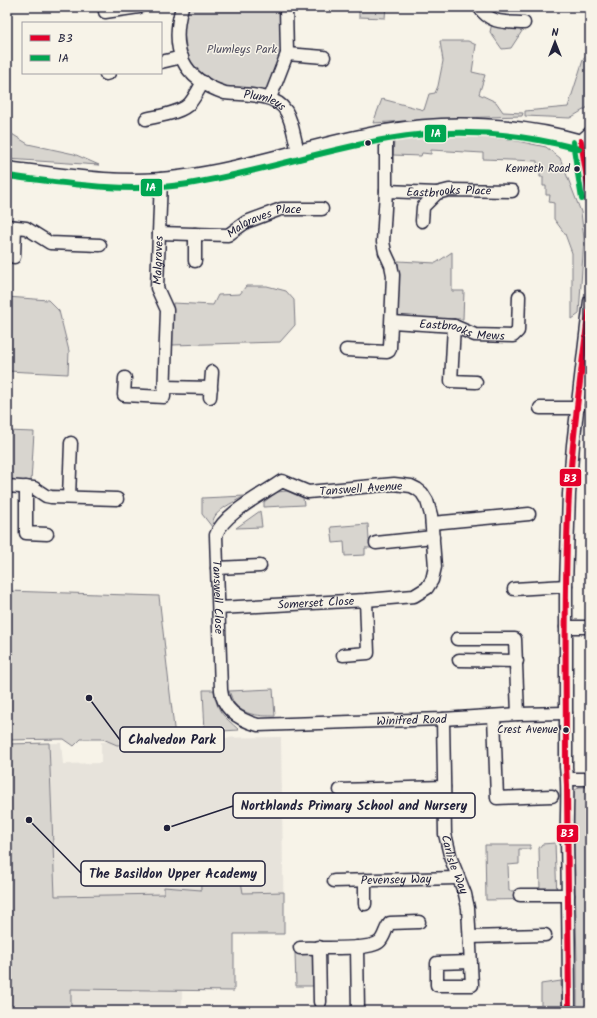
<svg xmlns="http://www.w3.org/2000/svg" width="597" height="1018" viewBox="0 0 597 1018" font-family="Kalam,sans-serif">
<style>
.built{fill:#e7e3db}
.green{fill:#d8d5cf;stroke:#7d7c85}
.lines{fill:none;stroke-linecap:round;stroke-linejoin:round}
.minor-casing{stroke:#22223b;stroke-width:15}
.minor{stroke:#f7f3e8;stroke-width:12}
.bus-1-casing{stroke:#f7f3e8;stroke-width:9}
.bus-2-casing{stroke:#f7f3e8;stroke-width:9}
.bus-1{stroke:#e4002b;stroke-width:6}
.bus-2{stroke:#00a651;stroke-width:6}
.bus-dot{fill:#22223b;stroke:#f7f3e8;stroke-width:1.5}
.labels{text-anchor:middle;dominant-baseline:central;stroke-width:3;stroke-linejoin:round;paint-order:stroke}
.bus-label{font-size:11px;fill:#22223b;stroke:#f7f3e8;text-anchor:end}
.park-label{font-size:12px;fill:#504f60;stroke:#f7f3e8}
.street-label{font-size:12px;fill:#22223b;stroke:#f7f3e8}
.leader{fill:none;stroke:#22223b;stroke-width:1.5}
.callout-dot{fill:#22223b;stroke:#f7f3e8;stroke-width:1.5}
.callout{fill:#f7f3e8;stroke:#22223b;stroke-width:1.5}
.callout-label{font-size:13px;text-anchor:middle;font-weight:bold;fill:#22223b}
.line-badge{stroke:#f7f3e8;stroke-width:1.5}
.badge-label{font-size:11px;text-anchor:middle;font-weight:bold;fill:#fff}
</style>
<rect width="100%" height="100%" fill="#f7f3e8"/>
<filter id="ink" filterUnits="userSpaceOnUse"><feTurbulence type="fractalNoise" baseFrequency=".025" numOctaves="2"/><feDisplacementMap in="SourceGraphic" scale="8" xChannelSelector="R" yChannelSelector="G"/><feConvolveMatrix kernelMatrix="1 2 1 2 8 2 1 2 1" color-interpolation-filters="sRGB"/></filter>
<g filter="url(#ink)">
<!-- built -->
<path class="built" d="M281 737 284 934 234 933V991H182V1011H7V744L61 743 63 764 101 763V742L171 740 201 738Z"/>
<!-- green -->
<path class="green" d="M187 7H282L284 57 269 95 226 88 190 69 183 28Z
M359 7H386L385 18 359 17Z
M492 23 526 25 511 48 502 49 490 32Z
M440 41H468L476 45 472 72 485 75 479 94 496 102 503 112 523 113 522 116 455 118 373 123 382 99 424 110 429 94 435 93 438 86 443 61Z
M584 57 590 58V106L570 118 525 116V111L568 107Z
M7 131 28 144 74 154 99 165 7 159Z
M460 134 517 141 546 147 560 158 581 212 584 239 579 314 572 319V253L565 234 554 219V203L549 202 550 195H546V186H543V177H540V169H537V161L483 159V153L431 150V154L422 153 421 156 393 155 394 142C414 134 439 135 460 134Z
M452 252V291H464L463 319 398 317 399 283 398 261 436 263Z
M246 286H267L286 291 294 300 295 325 280 342 172 345 173 303 213 305 218 295 240 294Z
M7 297 48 300 59 311 69 351 68 374 7 371Z
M7 431 34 432 31 482 7 481Z
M287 491 303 498 304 505 264 507V502L277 492Z
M245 496C236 501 208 513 214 525L212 527 202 514V498Z
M260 511 262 527 236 528Z
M368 524 369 540 373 542 374 548H365V555L345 556 344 542 333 543 331 527Z
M7 591 159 596 175 737 169 738 165 746H151L138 744 117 745 103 739H81L74 746 64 739 7 740Z
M273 689 275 716C261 716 244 716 234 703 232 700 231 695 229 691Z
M203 690H214C217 713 223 715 239 730L205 732Z
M49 743 55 896 164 894V887L201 890 200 862 238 863 243 893 284 892V934H234V991L71 989V1011H7V744Z
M579 787H590V1011H577V963L573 792Z
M555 843 557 899 486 900 485 845H530V849H519V864L508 865 509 891 540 890 539 848 542 844Z
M295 953H313L314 986H296Z
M561 981 562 1011H541V984Z"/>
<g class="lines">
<!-- minor casing -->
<g class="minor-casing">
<g id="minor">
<path id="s1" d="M182 7C170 49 182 79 225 93 243 95 275 93 286 111 293 123 294 138 298 151"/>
<path d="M479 7C490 24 505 22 524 23"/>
<path d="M105 12 139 7"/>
<path d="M287 54 324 57"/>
<path d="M161 62 182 57"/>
<path d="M106 74 109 73"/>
<path d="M270 98 287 54 286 7"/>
<path d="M146 119C158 116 182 113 190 103 195 97 199 89 203 82"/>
<path d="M581 141 590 198"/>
<path d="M581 141 590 133"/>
<path d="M7 168C63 175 122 185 179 177 249 168 316 143 386 131 447 120 521 123 581 141"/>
<path id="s2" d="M386 191 437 193 449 190 512 191"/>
<path d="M422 221 423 207 437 193"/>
<path d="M7 226 26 228 50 243 100 245"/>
<path id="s3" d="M159 233 228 235 246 222 281 209H322"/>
<path d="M195 234V261"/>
<path d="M14 257 15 227"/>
<path id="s4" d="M392 322 454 326 475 335 513 336 518 331 519 296"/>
<path d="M454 326 451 381 476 382"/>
<path d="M346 350 387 352 389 351 390 348 393 275 391 265 385 252 383 242 386 191V131"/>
<path id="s5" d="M125 378 124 395 164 397 167 310 157 288 161 179"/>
<path d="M165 387 211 388"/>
<path d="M210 397 212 372"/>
<path d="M540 408H578"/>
<path d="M7 486 34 488 46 496 51 497 117 499"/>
<path d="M26 487V533L47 534"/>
<path d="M69 497 71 443"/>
<path d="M432 523 529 514"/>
<path d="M376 543 433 537"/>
<path d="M217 568 260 566"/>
<path d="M514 589 566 586"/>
<path id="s6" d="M219 608 366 600 414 596 427 588 432 580 435 567 431 515 427 501 422 493 417 489 411 486 394 484 308 492 282 481C263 494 223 514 216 535L221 690C223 710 240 720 258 725L443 719 518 714 566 713"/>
<path d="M566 627H590"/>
<path d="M457 639H515L518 714"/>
<path d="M343 655 368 653 366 600"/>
<path d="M459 660 517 661"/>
<path d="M494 716 497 798 552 796"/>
<path id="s7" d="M443 719 445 834 451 859 465 894 468 908 472 985H437V963L471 962"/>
<path d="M568 779H590"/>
<path d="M340 790 444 787"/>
<path d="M365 880V904"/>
<path id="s8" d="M334 881 457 878"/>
<path d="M520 895H568"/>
<path d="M470 937 545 935"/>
<path d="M319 947 320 1002"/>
<path d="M357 947 358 1011"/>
<path d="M300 948C316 947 368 951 379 942 385 937 385 928 390 923L419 922"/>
<path d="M569 1011C569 954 568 897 567 840 566 815 569 791 566 767V586L569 494 573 445 590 301"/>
</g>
</g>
<!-- minor -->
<use href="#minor" class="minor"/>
<!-- bus-1 casing -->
<g class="bus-1-casing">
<path id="bus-1" d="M581 141 590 198
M569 1011 567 785 566 767C566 676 564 585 569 494 573 429 582 365 590 301"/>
</g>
<!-- bus-2 casing -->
<g class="bus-2-casing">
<path id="bus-2" d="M573 142 582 199
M7 176C65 183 123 193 181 185 251 175 318 151 388 139 452 128 516 132 579 149"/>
</g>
<!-- bus-1 -->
<use href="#bus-1" class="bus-1"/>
<!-- bus-2 -->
<use href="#bus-2" class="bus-2"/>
</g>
</g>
<!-- markers -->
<g class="bus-dot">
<circle cx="368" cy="143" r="3.5"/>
<circle cx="577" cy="169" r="3.5"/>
<circle cx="566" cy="730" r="3.5"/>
</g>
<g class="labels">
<!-- bus labels -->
<g class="bus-label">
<text x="570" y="169">Kenneth Road</text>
<text x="558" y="730">Crest Avenue</text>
</g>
<!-- park labels -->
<g class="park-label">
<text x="242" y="49">Plumleys Park</text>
</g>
<!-- street labels -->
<g class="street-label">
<text stroke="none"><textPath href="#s1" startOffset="150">Plumleys</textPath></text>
<text stroke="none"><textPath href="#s2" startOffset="63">Eastbrooks Place</textPath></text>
<text stroke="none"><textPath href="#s3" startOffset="109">Malgraves Place</textPath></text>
<text stroke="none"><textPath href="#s5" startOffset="196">Malgraves</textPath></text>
<text stroke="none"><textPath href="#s4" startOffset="71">Eastbrooks Mews</textPath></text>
<text transform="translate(361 489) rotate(-4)">Tanswell Avenue</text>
<text stroke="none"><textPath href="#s6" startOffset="603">Tanswell Close</textPath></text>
<text stroke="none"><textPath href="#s6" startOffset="97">Somerset Close</textPath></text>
<text stroke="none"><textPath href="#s6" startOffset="904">Winifred Road</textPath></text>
<text stroke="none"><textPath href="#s7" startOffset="147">Carlisle Way</textPath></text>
<text stroke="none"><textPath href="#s8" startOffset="62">Pevensey Way</textPath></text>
</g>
</g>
<!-- callouts -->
<path class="leader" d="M89 698L120 740M167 828L233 806M29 820L81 873"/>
<g class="callout-dot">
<circle cx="89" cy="698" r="4"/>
<circle cx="167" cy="828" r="4"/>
<circle cx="29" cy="820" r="4"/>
</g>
<g class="callout">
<rect x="120" y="727" width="104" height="25" rx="4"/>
<rect x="233" y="793" width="242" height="25" rx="4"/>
<rect x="81" y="861" width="184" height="25" rx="4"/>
</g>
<g class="callout-label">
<text x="172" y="744">Chalvedon Park</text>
<text x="354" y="810">Northlands Primary School and Nursery</text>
<text x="173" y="878">The Basildon Upper Academy</text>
</g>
<g class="line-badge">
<rect x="424" y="124" width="23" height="19" rx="4" fill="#00a651"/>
<rect x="140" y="178" width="23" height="19" rx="4" fill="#00a651"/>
<rect x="559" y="468" width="23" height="19" rx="4" fill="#e4002b"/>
<rect x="556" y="824" width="23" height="19" rx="4" fill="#e4002b"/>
</g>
<g class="badge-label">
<text x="436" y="137">1A</text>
<text x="151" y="191">1A</text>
<text x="570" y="482">B3</text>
<text x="567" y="837">B3</text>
</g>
<!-- margin -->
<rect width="597" height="1018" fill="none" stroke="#f7f3e8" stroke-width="24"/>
<rect x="12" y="12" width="573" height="994" fill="none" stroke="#22223b" stroke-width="1.5" filter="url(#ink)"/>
<!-- legend -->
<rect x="22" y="22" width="140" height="52" fill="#f7f3e8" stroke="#a29fa3"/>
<rect x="30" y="35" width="20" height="6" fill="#e4002b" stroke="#a29fa3"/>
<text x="58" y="42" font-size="12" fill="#22223b">B3</text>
<rect x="30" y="55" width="20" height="6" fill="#00a651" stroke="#a29fa3"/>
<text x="58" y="62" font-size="12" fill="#22223b">1A</text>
<!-- north arrow -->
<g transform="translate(555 42)" stroke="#f7f3e8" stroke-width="3" paint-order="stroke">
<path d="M0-3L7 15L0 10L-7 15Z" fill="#22223b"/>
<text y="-6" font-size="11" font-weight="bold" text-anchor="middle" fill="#22223b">N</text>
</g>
</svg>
